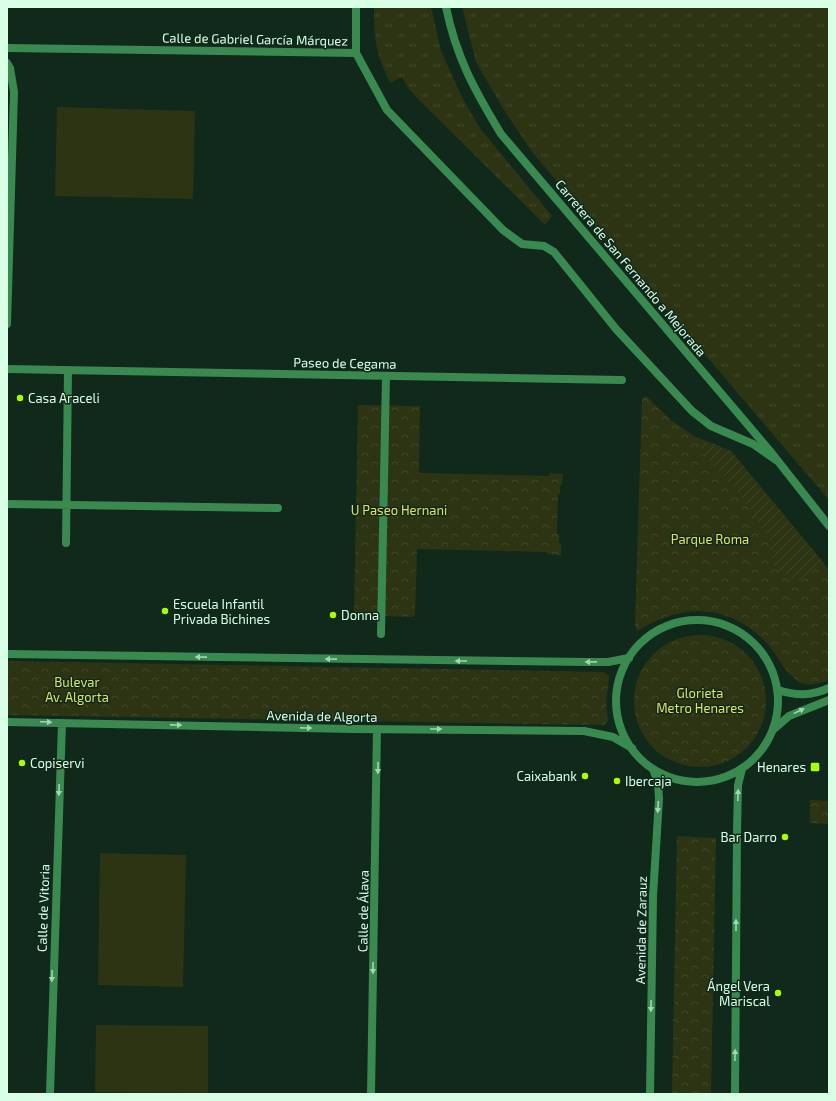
<svg xmlns="http://www.w3.org/2000/svg" width="836" height="1101" viewBox="0 0 836 1101" font-family="'Exo 2',sans-serif">
<style>
.grass{fill:url(#grass-tufts)}
.park{fill:url(#park-crowns)}
.garden{fill:url(#garden-furrows)}
.pitch{fill:#2d3413}
.lines{fill:none;stroke-linecap:round;stroke-linejoin:round}
.pedestrian{stroke:#3a8951;stroke-width:8}
.minor{stroke:#3a8951;stroke-width:8}
.tertiary{stroke:#3a8951;stroke-width:8}
.oneway{fill:#a1d6b2}
.poi-dot{fill:#a7ff04;stroke:#10291b;stroke-width:1.5}
.labels{text-anchor:middle;dominant-baseline:central;stroke-width:3;stroke-linejoin:round;paint-order:stroke}
.street-label{font-size:13px;fill:#d8ffe6;stroke:#10291b}
.poi-label{font-size:13px;fill:#d8ffe6;stroke:#10291b;text-anchor:start}
.park-label{font-size:13px;fill:#e2e261;stroke:#10291b}
</style>
<defs>
<pattern id="grass-tufts" width="24" height="20" patternUnits="userSpaceOnUse"><rect width="24" height="20" fill="#2d3413"/><path d="M3 7l-1-3M5 7V3M7 7l1-3M15 17l-1-3M17 17v-4M19 17l1-3" fill="none" stroke="#41482a"/></pattern>
<pattern id="park-crowns" width="20" height="18" patternUnits="userSpaceOnUse"><rect width="20" height="18" fill="#2d3413"/><path d="M2 6a3 3 0 1 1 6 0M12 15a3 3 0 1 1 6 0" fill="none" stroke="#41482a"/></pattern>
<pattern id="garden-furrows" width="10" height="10" patternUnits="userSpaceOnUse"><rect width="10" height="10" fill="#2d3413"/><path d="M-1 1l2-2M0 10L10 0M9 11l2-2" fill="none" stroke="#41482a"/></pattern>
</defs>
<rect width="100%" height="100%" fill="#10291b"/>
<!-- grass -->
<path class="grass" d="M374 7H431L441 51 461 95 479 127 552 216 545 225 421 102 408 88 402 77 390 83C376 52 374 42 374 7Z
M462 7H829V500L532 152 502 107 476 62Z"/>
<!-- park -->
<path class="park" d="M646 396 671 420 694 436 731 451 829 570V680C818 684 805 688 795 679 782 669 775 650 763 639 724 602 680 605 637 631L635 625 642 399Z
M358 405 420 406 419 473 549 476V473L563 474 562 485H560V494H558L557 534 559 535V543H561V555L547 554V552L417 549 415 615 413 617 354 615Z
M634 701a66 66 0 1 1 132 0a66 66 0 1 1-132 0Z
M7 661 603 672 609 676 606 702 608 721 604 725 7 715Z
M810 800 829 801V824L810 823Z
M677 836 716 838 711 1094H672Z"/>
<!-- garden -->
<path class="garden" d="M705 442 731 451 823 562 801 581C792 578 782 575 776 568 768 558 773 547 768 536 748 501 728 480 700 452Z"/>
<!-- pitch -->
<path class="pitch" d="M57 107 195 111 193 199 55 196Z
M100 853 186 855 183 987 98 985Z
M96 1025 208 1026V1093L95 1092Z"/>
<g class="lines">
<!-- pedestrian -->
<path class="pedestrian" d="M7 504 278 508
M66 543 68 371
M381 634 386 376"/>
<!-- minor -->
<path class="minor" d="M7 48 356 53 387 110 503 230 522 244 544 246 554 252 616 329 692 411 711 426 753 444 776 460
M356 53V7
M7 63 10 68 14 92 7 324
M7 369 622 380
M616 701a81 81 0 1 1 162 0a81 81 0 1 1-162 0Z
M7 654 587 662H608L629 658
M778 690C796 696 811 696 829 688
M7 722 351 729 584 731 613 737 632 748
M774 729 789 716 829 700
M50 1094 62 723
M371 1094 377 729
M650 1094 653 896 659 799 658 783 653 769
M735 1094 737 832 738 785 742 769"/>
<!-- tertiary -->
<path class="tertiary" d="M446 7C456 57 475 91 501 134L770 451 829 526"/>
</g>
<!-- one-way arrows -->
<defs><path id="oneway-solid" d="M-6-.8H1V-3.2L6.5 0L1 3.2V.8H-6Z"/></defs>
<g class="oneway">
<use href="#oneway-solid" transform="translate(201 657) rotate(-179)"/>
<use href="#oneway-solid" transform="translate(331 659) rotate(-179)"/>
<use href="#oneway-solid" transform="translate(461 661) rotate(-180)"/>
<use href="#oneway-solid" transform="translate(591 662) rotate(179)"/>
<use href="#oneway-solid" transform="translate(799 711) rotate(-26)"/>
<use href="#oneway-solid" transform="translate(46 722) rotate(2)"/>
<use href="#oneway-solid" transform="translate(176 725) rotate(1)"/>
<use href="#oneway-solid" transform="translate(306 728) rotate(1)"/>
<use href="#oneway-solid" transform="translate(436 729)"/>
<use href="#oneway-solid" transform="translate(378 768) rotate(91)"/>
<use href="#oneway-solid" transform="translate(59 790) rotate(92)"/>
<use href="#oneway-solid" transform="translate(738 795) rotate(-88)"/>
<use href="#oneway-solid" transform="translate(658 807) rotate(94)"/>
<use href="#oneway-solid" transform="translate(736 925) rotate(-90)"/>
<use href="#oneway-solid" transform="translate(373 968) rotate(91)"/>
<use href="#oneway-solid" transform="translate(52 976) rotate(92)"/>
<use href="#oneway-solid" transform="translate(651 1006) rotate(91)"/>
<use href="#oneway-solid" transform="translate(735 1055) rotate(-89)"/>
</g>
<!-- markers -->
<g class="poi-dot">
<circle cx="20" cy="398" r="4"/>
<circle cx="165" cy="611" r="4"/>
<circle cx="333" cy="615" r="4"/>
<circle cx="22" cy="763" r="4"/>
<rect x="810" y="762" width="10" height="10" rx="2"/>
<circle cx="585" cy="776" r="4"/>
<circle cx="617" cy="781" r="4"/>
<circle cx="785" cy="837" r="4"/>
<circle cx="778" cy="993" r="4"/>
</g>
<g class="labels">
<!-- street labels -->
<g class="street-label">
<text transform="translate(255 39) rotate(1)">Calle de Gabriel García Márquez</text>
<text transform="translate(631 268) rotate(50)">Carretera de San Fernando a Mejorada</text>
<text transform="translate(345 363) rotate(1)">Paseo de Cegama</text>
<text transform="translate(322 716) rotate(1)">Avenida de Algorta</text>
<text transform="translate(43 908) rotate(-88)">Calle de Vitoria</text>
<text transform="translate(363 911) rotate(-89)">Calle de Álava</text>
<text transform="translate(641 930) rotate(-89)">Avenida de Zarauz</text>
</g>
<!-- poi labels -->
<g class="poi-label">
<text x="28" y="398">Casa Araceli</text>
<text x="173" y="604">Escuela Infantil<tspan x="173" dy="15">Privada Bichines</tspan></text>
<text x="341" y="615">Donna</text>
<text x="30" y="763">Copiservi</text>
<text x="806" y="767" text-anchor="end">Henares</text>
<text x="577" y="776" text-anchor="end">Caixabank</text>
<text x="625" y="781">Ibercaja</text>
<text x="777" y="837" text-anchor="end">Bar Darro</text>
<text x="770" y="986" text-anchor="end">Ángel Vera<tspan x="770" dy="15">Mariscal</tspan></text>
</g>
<!-- park labels -->
<g class="park-label">
<text x="399" y="510">U Paseo Hernani</text>
<text x="710" y="539">Parque Roma</text>
<text x="77" y="682">Bulevar<tspan x="77" dy="15">Av. Algorta</tspan></text>
<text x="700" y="693">Glorieta<tspan x="700" dy="15">Metro Henares</tspan></text>
</g>
</g>
<!-- border -->
<rect width="836" height="1101" fill="none" stroke="#d8ffe6" stroke-width="16"/>
</svg>
